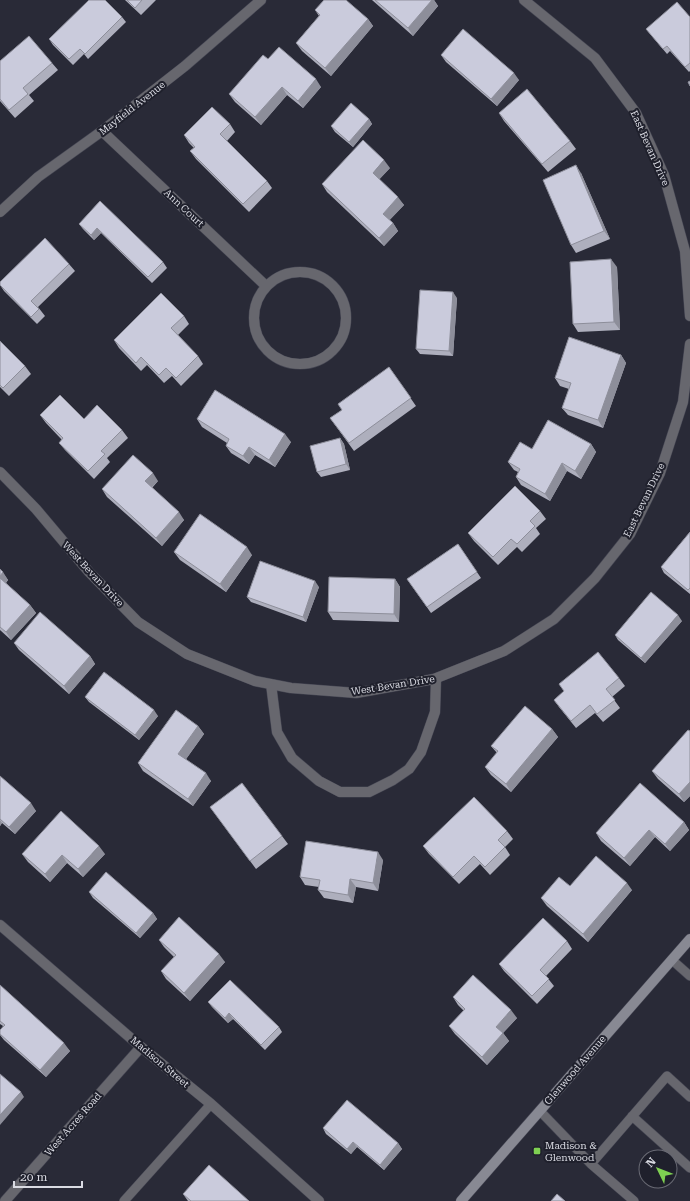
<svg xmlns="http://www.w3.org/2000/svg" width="690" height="1201" viewBox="0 0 690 1201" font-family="'Roboto Serif',serif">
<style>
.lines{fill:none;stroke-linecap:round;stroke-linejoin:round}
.lane-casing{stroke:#454653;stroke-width:10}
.street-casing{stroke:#454653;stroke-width:11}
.secondary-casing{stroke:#454653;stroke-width:11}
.lane{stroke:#67676e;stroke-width:9}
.street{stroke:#67676e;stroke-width:10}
.secondary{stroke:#888993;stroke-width:10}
.wall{fill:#aeafbd}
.shaded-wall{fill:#8d8e9a}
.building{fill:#cacbdc;stroke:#8d8e9a}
.poi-dot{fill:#7fd052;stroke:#1f202c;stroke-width:1.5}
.labels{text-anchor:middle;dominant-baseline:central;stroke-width:4;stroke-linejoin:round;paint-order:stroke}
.street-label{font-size:10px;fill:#dadbe3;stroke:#1f202c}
.poi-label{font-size:10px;fill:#dadbe3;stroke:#1f202c;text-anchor:start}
</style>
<rect width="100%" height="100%" fill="#292a37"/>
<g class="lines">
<!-- lane casing -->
<g class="lane-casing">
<path id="lane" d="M672 960 690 976
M540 1111 591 1164 667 1076 690 1097
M632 1116 690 1168
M591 1164 634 1201
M124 1201 211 1104"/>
</g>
<!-- street casing -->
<g class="street-casing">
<path id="street" d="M524 0 595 58 636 113 664 175 685 251 690 316
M102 131 266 286
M0 212 38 177 102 131 185 66 261 0
M254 318a46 46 0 1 1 92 0a46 46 0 1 1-92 0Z
M0 472 36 509 89 572 138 622 187 654 255 681 291 688 356 693 434 679 504 651 554 619 595 578 630 534 660 473 683 402 690 344
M271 684 277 732 292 758 319 781 340 792H369L393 780 409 769 421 752 435 712 436 679
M0 925 141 1047 211 1104 319 1201
M5 1201 141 1047"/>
</g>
<!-- secondary casing -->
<g class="secondary-casing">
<path id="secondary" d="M461 1201 690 939"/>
</g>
<!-- lane -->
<use href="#lane" class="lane"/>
<!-- street -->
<use href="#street" class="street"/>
<!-- secondary -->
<use href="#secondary" class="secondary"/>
</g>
<!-- wall -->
<path class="wall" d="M125 0H156L141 15Z
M372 0H434L438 6 413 36Z
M315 10 368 19 373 26 331 76 302 51 296 43 319 16Z
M122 17 126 22 88 59 84 54 73 65 53 45 49 39Z
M690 17V71L689 72 670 51 667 54 646 29Z
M441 55 519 80 497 106 446 62Z
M268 59 321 87 303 108 287 95 261 125 235 102 229 94Z
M0 61 52 63 58 70 29 95 34 101 15 118 0 101Z
M499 113 570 141 576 149 548 172 504 121Z
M369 119 372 124 353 147 335 132 331 126Z
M230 124 235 132 227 141 267 181 272 188 249 212 196 159 190 151 194 148 189 143 184 135Z
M390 168 379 179 404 205 389 220 393 223 398 231 384 246 327 192 322 184Z
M581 173 610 239 576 253 571 245Z
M100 201 163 262 167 268 152 283 101 233 94 240 83 229 79 224Z
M69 264 75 271 38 307 45 316 37 324 4 291 0 285V282Z
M617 267 620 330 578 332 573 324Z
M457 298 453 356 420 354 416 349Z
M184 316 189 324 178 335 198 356 203 364 181 386 172 376 164 383 147 365 141 371 119 348 114 340Z
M0 341 25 366 31 374 9 396 0 387Z
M621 355 626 363 603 428 568 415 562 408 569 389 560 386 555 378Z
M389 367 416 406 354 451 330 418 342 410Z
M40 415 84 419 122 430 128 438 107 458 110 462 94 479 65 450 59 443 62 440 46 423Z
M197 419 291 442 275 467 255 455 249 464 231 453 226 446 227 443 202 427Z
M340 438 344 444 350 470 321 477 317 472Z
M591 444 596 452 581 479 567 471 550 501 521 485 516 477 518 472 514 470 508 462 532 449Z
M158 481 152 488 184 520 162 546 107 497 102 489Z
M540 511 546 519 536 528 540 534 522 552 517 547 498 565 474 541 468 533Z
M690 532V594L664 573 661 567Z
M458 544 481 578 431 613 407 579Z
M174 552 252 555 226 592 180 560Z
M0 569 8 580 6 583 30 605 36 613 11 640 0 630Z
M395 579 400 587 399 622 333 620 328 612Z
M319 587 306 622 251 602 247 597Z
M682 621 645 663 618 640 615 635Z
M14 643 90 656 95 664 69 694 19 650Z
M619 678 625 686 612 697 620 708 603 722 595 713 576 728 559 707 554 700 564 691 559 684Z
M85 697 158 716 139 740 89 702Z
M198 726 204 734 186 759 211 781 193 806 143 771 138 763Z
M552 729 558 737 511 792 491 775 485 767 497 753 491 746Z
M690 731V796L684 802 658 779 652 771Z
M0 776 36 811 15 834 2 823 0 826Z
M210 807 282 836 288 844 256 869Z
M684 822 689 830 670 851 655 837 630 866 601 841 596 833Z
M507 831 513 839 505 847 510 855 490 875 480 864 459 884 429 854 423 846Z
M22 854H105L83 877 67 863 50 882 28 862Z
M383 860 378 891 356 887 353 903 324 898 318 890 319 887 305 885 300 877Z
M570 886 632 890 588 942 547 906 541 898Z
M89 892 153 913 157 919 140 938 93 898Z
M159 940 225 962 190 1001 166 979 161 971 174 957 164 947Z
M567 941 572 949 546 976 554 986 537 1004 504 971 499 964Z
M0 985 70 1051 46 1077 4 1040 0 1035V1030L3 1026 0 1024Z
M453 997 517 1018 503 1033 509 1041 487 1065 455 1034 449 1026 464 1011 458 1005Z
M208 1002 279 1027 282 1032 265 1050 233 1019 228 1023 212 1007Z
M323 1128 398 1143 402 1149 384 1170 357 1147 351 1154 326 1134Z
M183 1194 249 1201H188Z"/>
<!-- shaded-wall -->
<path class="shaded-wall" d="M432 0H434L438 6 413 36 408 28Z
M368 19 373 26 331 76 325 68Z
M514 73 519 80 497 106 491 99Z
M316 79 321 87 303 108 298 101Z
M282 87 287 95 261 125 255 117Z
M369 119 372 124 353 147 349 142Z
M384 160 390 168 378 181 373 173Z
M576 165 581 173 610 239 604 231Z
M398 197 404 205 388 222 383 214Z
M393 223 398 231 384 246 379 238Z
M97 228 101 233 94 240 91 235Z
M611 259 617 267 620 330 614 322Z
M453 292 457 298 453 356 449 351Z
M621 355 626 363 603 428 598 420Z
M285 434 291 442 275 467 269 460Z
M340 438 344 444 350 470 346 464Z
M591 444 596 452 581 479 575 471Z
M249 447 255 455 249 464 243 456Z
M562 463 567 471 550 501 545 494Z
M153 473 158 481 150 489 145 481Z
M179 512 184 520 162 546 156 538Z
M247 547 252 555 226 592 220 584Z
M3 572 8 580 4 585 0 578V576Z
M395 579 400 587 399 622 394 614Z
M315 581 319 587 306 622 303 617Z
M30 605 36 613 11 640 6 632Z
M678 615 682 621 645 663 641 658Z
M90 656 95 664 69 694 64 686Z
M154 710 158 716 139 740 135 735Z
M198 726 204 734 184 762 178 754Z
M552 729 558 737 511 792 506 784Z
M206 773 211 781 193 806 188 799Z
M690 782V796L684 802 679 794Z
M31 803 36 811 15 834 9 827Z
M0 820 2 823 0 826Z
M684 822 689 830 670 851 665 844Z
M649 830 655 837 630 866 624 858Z
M99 846 105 854 83 877 78 869Z
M378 852 383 860 378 891 373 883Z
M62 855 67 863 50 882 45 874Z
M350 879 356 887 353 903 348 895Z
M627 883 632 890 588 942 583 934Z
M153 913 157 919 140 938 136 933Z
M219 954 225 962 190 1001 184 993Z
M511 1010 517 1018 502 1034 496 1027Z
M229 1013 233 1019 228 1023 225 1018Z
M503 1033 509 1041 487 1065 482 1057Z
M64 1043 70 1051 46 1077 40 1070Z
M21 1092 24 1097 0 1125V1115Z
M353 1142 357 1147 351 1154 347 1149Z
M398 1143 402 1149 384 1170 380 1165Z"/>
<!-- building -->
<path class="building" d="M89 0H105L122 17 85 54 80 49 69 59 49 39Z
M127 0H142L135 8Z
M324 0H346L368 19 325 68 296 43 320 15 315 10Z
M375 0H432L408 28Z
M677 2 690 17V63L685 67 667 46 663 49 646 29Z
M463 29 514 73 491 99 441 55Z
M29 36 52 63 23 88 28 94 9 110 0 99V61Z
M279 47 316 79 298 101 282 87 255 117 229 94 263 55 268 59Z
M690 81V86L688 82Z
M527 89 570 141 542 164 499 113Z
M351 103 369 119 349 142 331 126Z
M212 107 230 124 220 134 267 181 243 204 190 151 195 147 184 135Z
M363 140 384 160 373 173 398 197 383 214 393 223 379 238 322 184Z
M576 165 604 231 571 245 543 180Z
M100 201 163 262 148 277 97 228 91 235 79 224Z
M45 238 69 264 31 301 39 309 31 317 0 285V282Z
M611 259 614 322 573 324 570 262Z
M420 290 453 292 449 351 416 349Z
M161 293 184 316 171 328 198 356 176 378 166 368 159 375 141 357 136 363 114 340Z
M569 337 621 355 598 420 562 408 571 383 555 378Z
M0 341 25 366 3 388 0 385Z
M389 367 411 398 349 443 330 418 342 410 338 404Z
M215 390 285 434 269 460 249 447 243 456 226 446 229 439 197 419Z
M60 395 84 419 97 405 122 430 101 451 105 454 88 471 59 443 63 438 40 415Z
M548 420 591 444 575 471 562 463 545 494 516 477 520 469 508 462 520 442 532 449Z
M340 438 346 464 317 472 310 446Z
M133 455 153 473 145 481 179 512 156 538 102 489Z
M515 486 540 511 530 521 535 526 517 544 511 539 493 557 468 533Z
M200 514 247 547 220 584 174 552Z
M690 532V588L688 590 661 567Z
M458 544 477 572 427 607 407 579Z
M260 561 315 581 303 617 247 597Z
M0 569 3 572 0 576Z
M329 577 395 579 394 614 328 612Z
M0 578 30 605 6 632 0 627Z
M651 592 678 615 641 658 615 635Z
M40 612 90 656 64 686 14 643Z
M598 652 619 678 606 689 615 700 597 714 590 705 571 721 554 700 564 691 559 684Z
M104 672 154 710 135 735 85 697Z
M525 706 552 729 506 784 485 767 498 751 491 746Z
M176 710 198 726 178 754 206 773 188 799 138 763Z
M688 730 690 731V782L679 794 652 771Z
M0 776 31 803 9 827 0 819Z
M242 783 282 836 250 861 210 807Z
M640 783 684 822 665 844 649 830 624 858 596 833Z
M474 797 507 831 498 840 505 847 485 867 474 856 453 877 423 846Z
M61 811 99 846 78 869 62 855 45 874 22 854Z
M306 841 378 852 373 883 350 879 348 895 318 890 320 880 300 877Z
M596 856 627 883 583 934 541 898 559 877 570 886Z
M106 872 153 913 136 933 89 892Z
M179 917 219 954 184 993 161 971 176 955 159 940Z
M543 918 567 941 540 970 549 979 532 996 499 964Z
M473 975 511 1010 496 1027 503 1033 482 1057 449 1026 465 1009 453 997Z
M230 980 279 1027 261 1045 229 1013 225 1018 208 1002Z
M0 985 64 1043 40 1070 0 1034V1030L5 1025 0 1021Z
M0 1074 21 1092 0 1115Z
M347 1100 398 1143 380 1165 353 1142 347 1149 323 1128Z
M209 1165 249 1201H191L183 1194Z
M557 1194 565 1201H551Z"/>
<!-- markers -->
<rect class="poi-dot" x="533" y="1147" width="8" height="8" rx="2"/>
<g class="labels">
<!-- street labels -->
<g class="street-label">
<text transform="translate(132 108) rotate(-38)">Mayfield Avenue</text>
<text transform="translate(650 148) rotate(66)">East Bevan Drive</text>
<text transform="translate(184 208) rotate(43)">Ann Court</text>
<text transform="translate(644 500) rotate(-64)">East Bevan Drive</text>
<text transform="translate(93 574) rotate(47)">West Bevan Drive</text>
<text transform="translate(393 685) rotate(-9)">West Bevan Drive</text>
<text transform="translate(160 1062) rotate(40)">Madison Street</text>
<text transform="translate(575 1070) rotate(-49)">Glenwood Avenue</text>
<text transform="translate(73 1124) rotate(-49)">West Acres Road</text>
</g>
<!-- poi labels -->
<g class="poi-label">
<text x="545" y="1145">Madison &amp;<tspan x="545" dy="12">Glenwood</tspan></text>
</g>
</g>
<!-- north arrow -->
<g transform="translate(658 1169) rotate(313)"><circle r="19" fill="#1f202c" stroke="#6a6b75"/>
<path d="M0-3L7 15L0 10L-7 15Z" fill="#7fd052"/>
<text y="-6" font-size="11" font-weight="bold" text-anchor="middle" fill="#dadbe3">N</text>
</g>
<!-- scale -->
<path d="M14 1181v6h68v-6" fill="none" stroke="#dadbe3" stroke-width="2"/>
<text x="20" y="1181" font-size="12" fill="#dadbe3" stroke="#1f202c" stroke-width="3" paint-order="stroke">20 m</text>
</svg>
